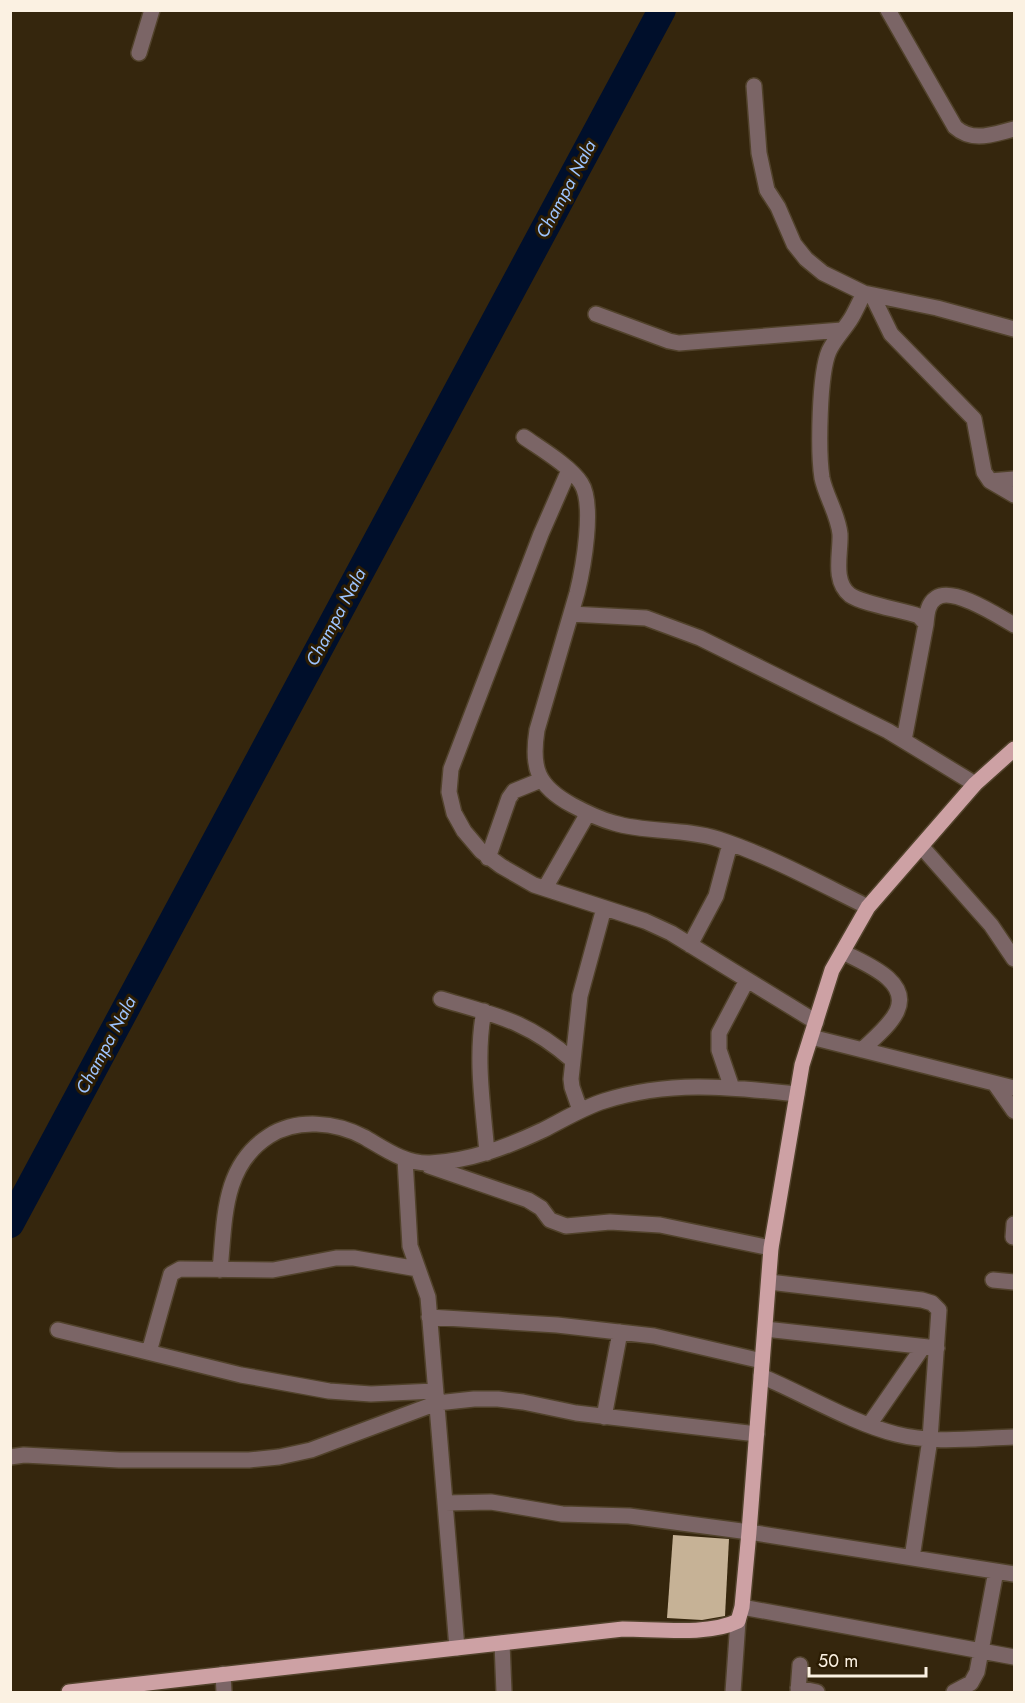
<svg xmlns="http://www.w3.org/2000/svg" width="1025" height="1703" viewBox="0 0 1025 1703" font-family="Jost,sans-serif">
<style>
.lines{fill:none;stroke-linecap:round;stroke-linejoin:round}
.river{stroke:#000f2b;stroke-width:28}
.building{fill:#c6b296}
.minor-casing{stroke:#51422b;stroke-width:18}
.major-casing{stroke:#51422b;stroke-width:18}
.minor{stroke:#7b6566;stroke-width:15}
.major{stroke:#cda1a4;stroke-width:15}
.labels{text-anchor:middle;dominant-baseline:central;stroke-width:6;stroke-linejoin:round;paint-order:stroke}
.water-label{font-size:18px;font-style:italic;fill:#9ec5ff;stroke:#2b1c03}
</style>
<rect width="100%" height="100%" fill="#35260d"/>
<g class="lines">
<!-- river -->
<path class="river" d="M10 1224 662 10"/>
</g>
<!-- building -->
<path class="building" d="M673 1535 729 1539 725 1616 702 1620 667 1618Z"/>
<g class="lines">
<!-- minor casing -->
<g class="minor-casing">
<path id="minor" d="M888 10 955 127C973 143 993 134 1014 129
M139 53 152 10
M754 86 759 153 767 190 778 207 794 244 806 259 823 273 864 293 937 308 1014 329
M864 293C860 301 856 310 852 317 845 329 835 338 829 351 819 374 818 452 822 478 826 497 838 514 840 534 841 553 832 581 850 595 863 604 902 610 919 616L926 624 904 740
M872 295 891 334 974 419 984 472 990 481 1014 495
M596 314 669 341 679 343 842 330
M524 437C541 449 570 466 581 483 595 504 583 569 577 593L537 730C531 768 537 786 572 805 585 812 599 819 614 823 647 833 684 828 718 839 770 856 819 883 868 907
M569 470 541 534 451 769 449 792 454 813 464 831 481 851 501 866 534 885 645 921 671 933 816 1022
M990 481 1014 479
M571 614 646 618 700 638 888 731 975 784
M926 624C927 615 927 604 936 598 953 586 998 616 1014 625
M921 846 991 925 1014 959
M488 858 509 798 514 791 541 780
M545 888 588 813
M690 945 716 896 730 844
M843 952C863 963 911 980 897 1011 890 1026 873 1039 862 1050
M441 999C495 1015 528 1021 572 1060
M484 1011C475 1057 483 1106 487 1153
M811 1037 1014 1088
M995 1084 1014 1111
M732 1088 719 1050V1033L747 980
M580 1110 572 1087 571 1079 580 996 604 908
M405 1159 410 1246 428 1297 457 1648
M429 1166 528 1200 541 1208 550 1220 566 1226 610 1222 660 1225 771 1248
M1013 1237 1014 1224
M220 1270C225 1220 222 1166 269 1136 297 1118 336 1122 364 1137 385 1149 405 1164 430 1163 470 1161 507 1147 543 1130 563 1120 582 1108 604 1101 670 1080 730 1087 797 1094
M993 1280 1014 1282
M769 1282 922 1300 932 1303 939 1310 930 1439 912 1558
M429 1317 557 1325 654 1336 762 1361
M765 1329 937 1348
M58 1330 241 1375 329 1391 371 1394 435 1391
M149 1352 171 1274 180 1269 273 1270 336 1258H354L418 1269
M761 1376C804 1394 852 1423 896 1434 934 1444 976 1438 1014 1437
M604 1417 620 1332
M869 1425 923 1347
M10 1457 24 1455 119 1460H249L279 1457 311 1450 437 1403 474 1399H498L523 1402 576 1413 757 1434
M445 1503 491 1502 562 1514 629 1516 749 1532 1014 1574
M742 1607 1014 1657
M502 1643 504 1692
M223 1674 224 1692
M798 1688 817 1692
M733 1692 738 1621
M798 1692 800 1665
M954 1692 971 1683 977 1672 996 1571"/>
</g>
<!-- major casing -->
<g class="major-casing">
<path id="major" d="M69 1692 623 1629C657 1629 708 1636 738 1621L742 1607 749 1532 771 1248 802 1065 832 970 868 907 975 784 1014 749"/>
</g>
<!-- minor -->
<use href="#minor" class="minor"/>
<!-- major -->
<use href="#major" class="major"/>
</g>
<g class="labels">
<!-- water labels -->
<g class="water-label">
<text transform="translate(566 189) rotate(-62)">Champa Nala</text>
<text transform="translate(336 617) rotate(-62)">Champa Nala</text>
<text transform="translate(106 1045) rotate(-62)">Champa Nala</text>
</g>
</g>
<!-- border -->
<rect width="1025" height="1703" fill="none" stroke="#fbf1e2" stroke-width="24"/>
<!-- scale -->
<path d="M809 1667v9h117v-9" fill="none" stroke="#fbf1e2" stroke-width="3"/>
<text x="818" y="1667" font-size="18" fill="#fbf1e2" stroke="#2b1c03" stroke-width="4.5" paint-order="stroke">50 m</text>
</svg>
